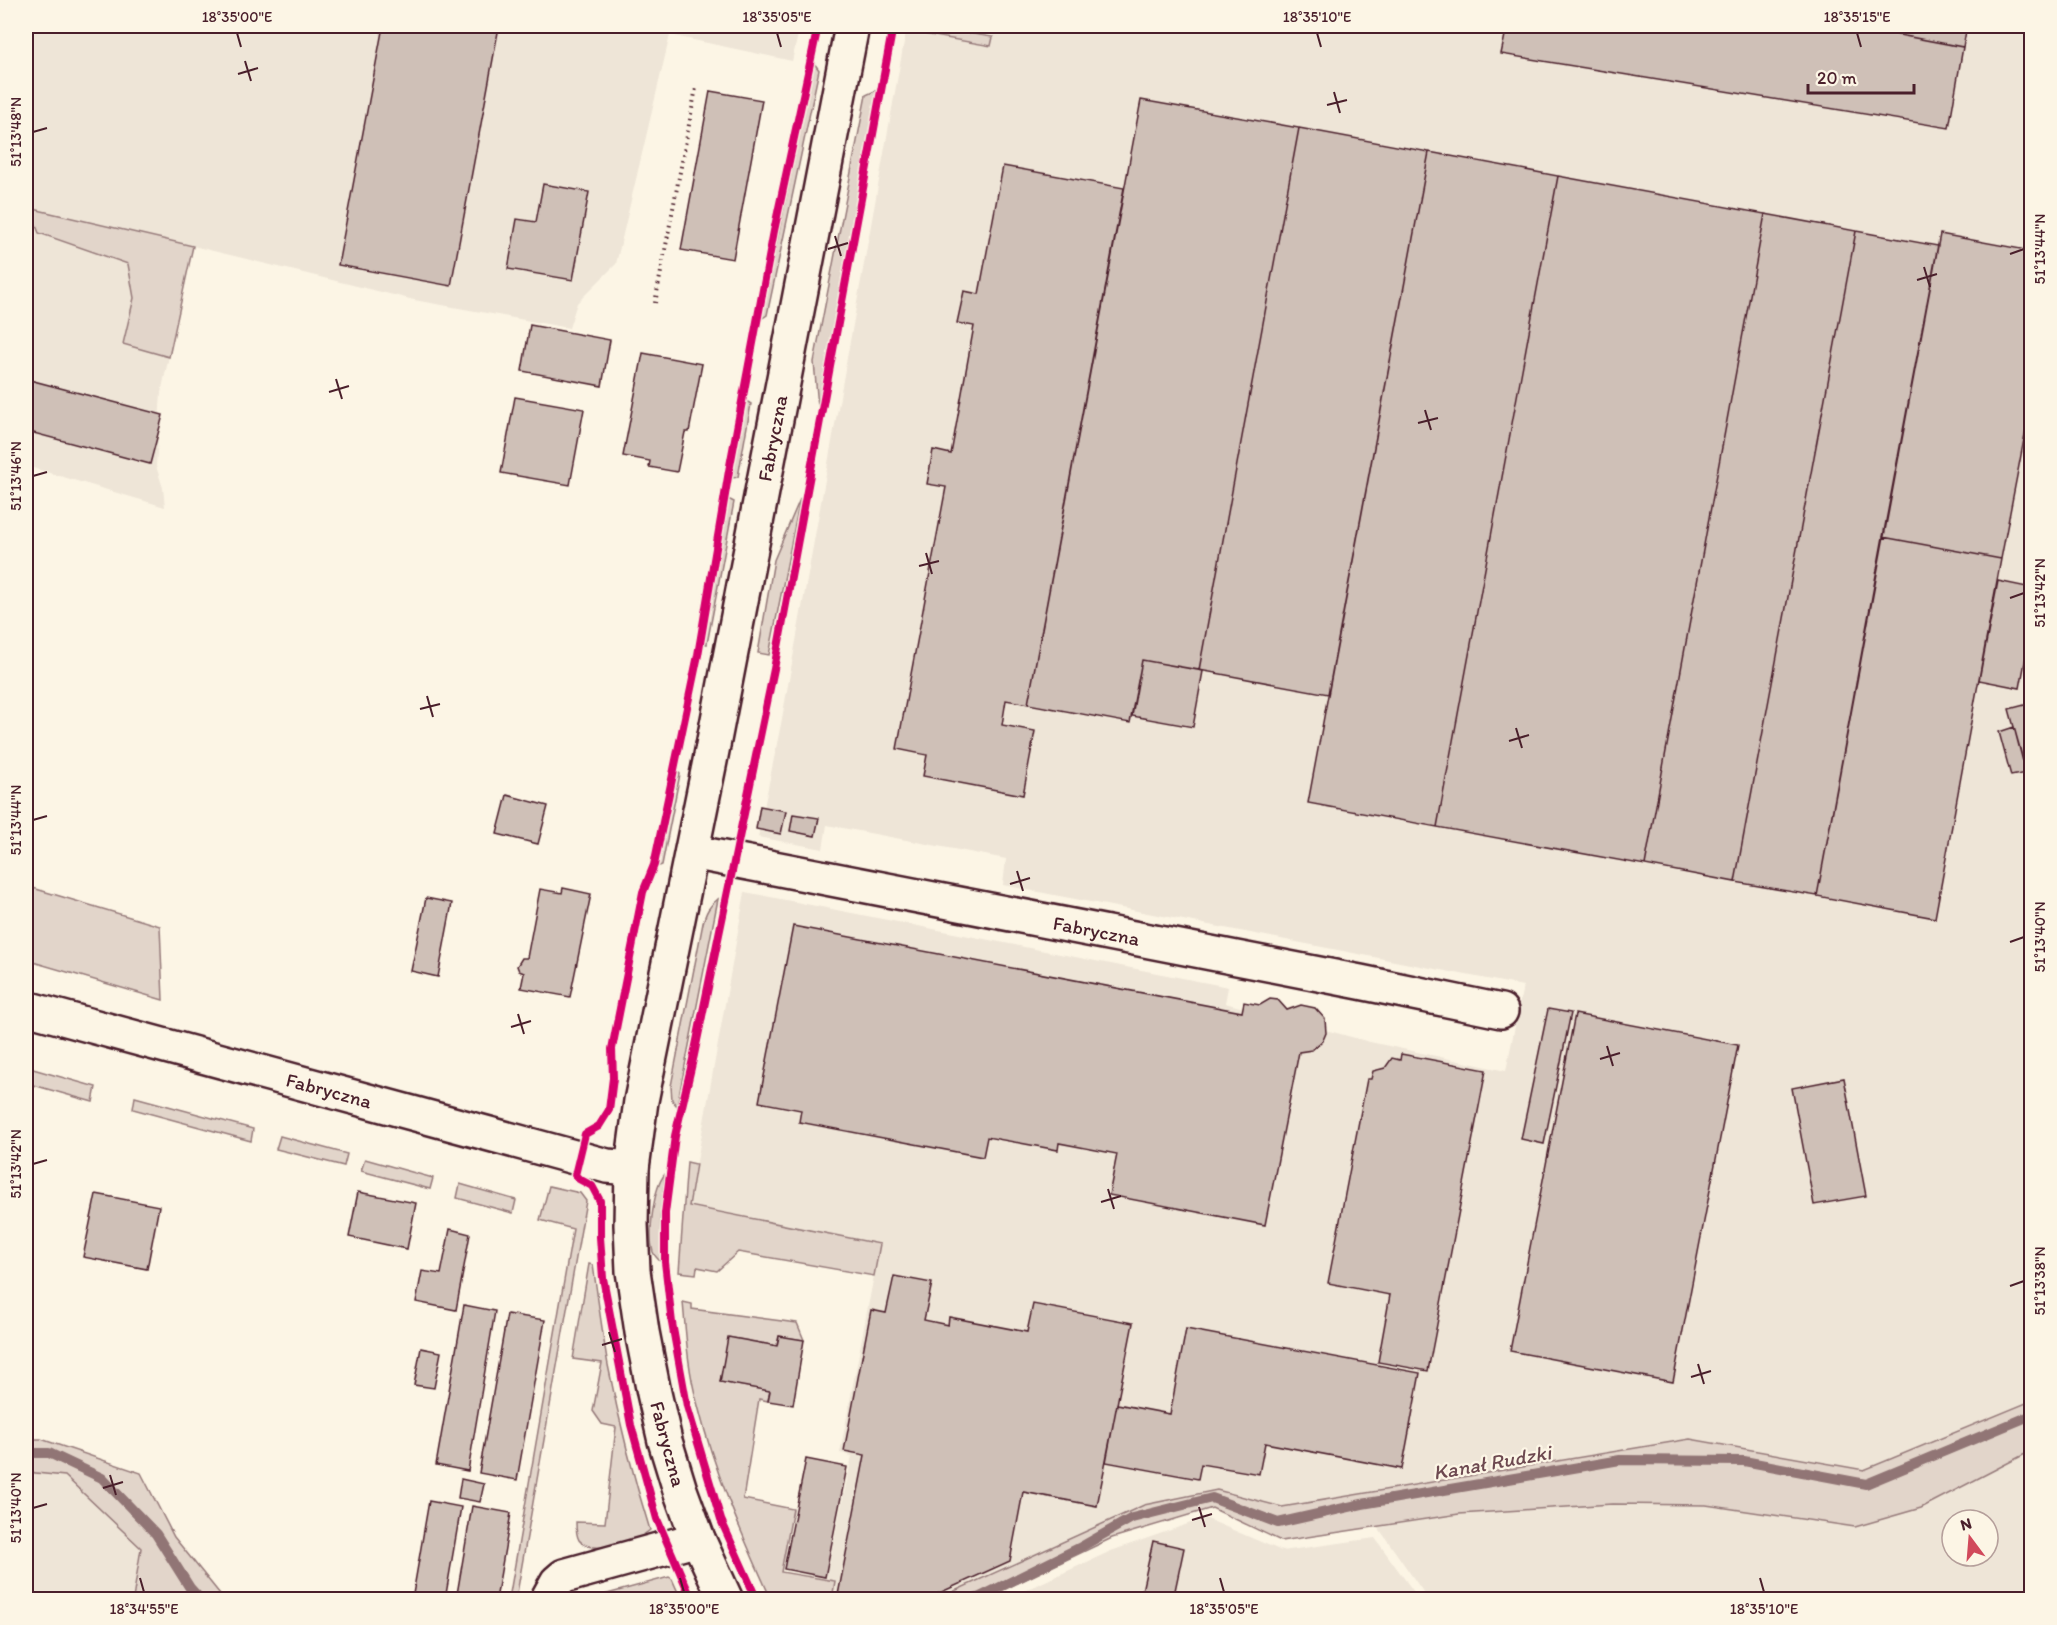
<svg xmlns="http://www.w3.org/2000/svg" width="2057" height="1625" viewBox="0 0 2057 1625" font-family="Itim,sans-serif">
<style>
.built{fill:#eee5d7;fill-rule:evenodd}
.green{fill:#e2d5ca;stroke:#967a7a;stroke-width:1.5}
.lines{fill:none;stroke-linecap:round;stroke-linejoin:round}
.stream{stroke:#917474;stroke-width:10}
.building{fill:#cfc0b7;stroke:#4a1f2b;stroke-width:1.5}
.street-casing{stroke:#4a1f2b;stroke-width:38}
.secondary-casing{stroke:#4a1f2b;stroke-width:38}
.path{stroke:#4a1f2b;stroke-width:4;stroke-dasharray:1.5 4.5;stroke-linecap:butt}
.street{stroke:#fcf5e5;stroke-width:33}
.secondary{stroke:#fcf5e5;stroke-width:33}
.cycleway-casing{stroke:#fcf5e5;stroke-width:11}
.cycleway{stroke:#d6006c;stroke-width:8}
.ticks{fill:none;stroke:#4a1f2b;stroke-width:2}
.labels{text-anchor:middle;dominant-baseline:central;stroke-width:4.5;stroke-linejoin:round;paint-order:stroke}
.street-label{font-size:20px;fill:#4a1f2b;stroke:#fcf5e5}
.water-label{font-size:21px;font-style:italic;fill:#6d4950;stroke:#fcf5e5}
.neatline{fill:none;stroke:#4a1f2b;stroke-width:2}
.ticks-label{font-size:15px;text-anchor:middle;fill:#4a1f2b}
</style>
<rect width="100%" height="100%" fill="#fcf5e5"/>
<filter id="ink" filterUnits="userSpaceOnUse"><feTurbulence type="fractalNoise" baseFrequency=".0167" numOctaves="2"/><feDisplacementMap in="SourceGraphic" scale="12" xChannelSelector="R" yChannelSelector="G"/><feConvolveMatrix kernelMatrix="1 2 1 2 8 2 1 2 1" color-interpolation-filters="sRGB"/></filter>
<g filter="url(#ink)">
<!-- built -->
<path class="built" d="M26 26H800L792 61 670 35 616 264 577 303 569 328 414 300 193 246 161 393 156 466 163 488 165 507 26 466Z
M995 26H2031V1401L1864 1470 1690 1439 1281 1507 1217 1490 1143 1505 937 1599H832L835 1582 825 1580 852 1456 840 1453 880 1244 689 1206 745 892 1228 987 1225 1003 1370 1042 1506 1071 1523 986 1003 885 1006 859 827 825 823 849 758 837 781 724 906 31 991 46Z
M2031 1451V1599H1428L1378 1527 1459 1514 1612 1504 1706 1505ZM1952 1520H1988V1556H1952Z
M26 1472 65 1476 141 1548 133 1599 26 1600Z
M1205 1518 1282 1551 1375 1538 1419 1599 1004 1600 1111 1551Z"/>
<!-- green -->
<path class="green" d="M907 26H921L993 37 991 46 906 31Z
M814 63 819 70 767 315 761 319Z
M877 90 818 406 814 362 866 95Z
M29 208 193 246 169 357 123 344 134 298 128 264 39 233Z
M746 401 751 404 738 477 731 478Z
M728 499 734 502 707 644 702 643Z
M800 499 769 655 758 653 774 560Z
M677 771 680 774 662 865 657 867Z
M26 886 160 926 163 1000 26 960Z
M718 899 677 1106 672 1100 671 1086 703 923C706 912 709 906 718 899Z
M26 1067 96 1087 93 1102 26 1083Z
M135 1097 253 1129 251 1141 133 1109Z
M280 1136 347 1154 344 1166 276 1149Z
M365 1159 433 1178 430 1189 361 1171Z
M687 1162 696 1164 689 1206 880 1244 874 1276 738 1252 717 1271 697 1267 696 1274 679 1272Z
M665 1174 660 1217 662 1263C659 1260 655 1257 653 1252 648 1235 653 1188 665 1174Z
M460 1184 516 1200 513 1213 457 1198Z
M549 1186 580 1193 586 1201 516 1599H509L573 1229 540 1220Z
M589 1264 593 1265C598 1299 602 1332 608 1365 619 1421 633 1476 650 1530 642 1536 635 1542 625 1545 614 1547 587 1551 579 1540 576 1535 576 1528 576 1522L605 1523 616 1427 602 1424 593 1411 602 1363 573 1359Z
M683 1302 692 1304V1309L797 1323 804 1340 779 1336 777 1346 729 1337 720 1382 770 1391 768 1401 759 1399 743 1499 793 1509 781 1572 835 1581 832 1599H771C742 1535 714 1471 697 1402 688 1370 686 1336 683 1302Z
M2031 1401V1451L1921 1508 1855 1527 1706 1505 1612 1504 1459 1514 1281 1541 1212 1508 1112 1538 984 1599H937L1144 1505 1217 1490 1282 1507 1690 1439 1864 1470Z
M26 1439H41L141 1473 174 1537 224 1599H133L141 1548 65 1476 26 1472Z
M669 1577 672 1579 681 1599H589Z"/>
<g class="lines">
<!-- stream -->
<path class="stream" d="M26 1453H49L102 1478 156 1534 190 1588 201 1600
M971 1600 980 1597 1079 1548 1132 1518 1212 1498 1278 1523 1362 1504 1620 1460 1744 1461 1866 1484 2032 1415"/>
</g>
<!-- building -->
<path class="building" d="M383 26H462L498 32 451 286 338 265Z
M1507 26H1852L1963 47 1949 128 1501 54Z
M1852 26H1967L1963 47Z
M710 91 762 100 733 259 681 250Z
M1141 100 1299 128 1199 670 1142 660 1130 723 1028 704Z
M1299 128 1429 152 1328 694 1199 670Z
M1429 152 1558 176 1437 827 1308 803Z
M1003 166 1124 188 1028 704 1006 700 1002 725 1035 731 1023 795 923 776 927 755 897 749 946 487 927 484 933 450 951 454 974 326 957 323 964 291 979 294Z
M1558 176 1765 214 1645 865 1437 827Z
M543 184 589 192 573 280 508 269 517 219 536 222Z
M1765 214 1856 231 1735 882 1645 865Z
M1856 231 1938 246 1817 896 1735 882Z
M1940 234 2032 251V398L2001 559 1883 537Z
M530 325 610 340 602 386 522 371Z
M643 353 702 364 689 432H685L677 472 649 467 650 461 623 456Z
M26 374 30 380 163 415 150 464 26 431Z
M515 397 584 409 570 485 501 473Z
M1883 537 2001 559 1935 918 1817 896Z
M1998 581 2032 588V625L2020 688 1979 680Z
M1142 660 1203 671 1193 727 1132 716Z
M2032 703V792L2009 709Z
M2014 727 2026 773 2011 776 1999 732Z
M507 795 548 806 538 844 497 834Z
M760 806 786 811 781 834 756 829Z
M793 814 819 818 815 836 790 831Z
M563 888 591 894 570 997 521 988 524 973 519 971 517 966 522 958H527L540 889 562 893Z
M426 898 452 903 438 977 411 971Z
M793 926 1242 1012 1244 1002 1260 1005 1270 999 1278 1000 1287 1010 1301 1005 1315 1008 1325 1019 1326 1033 1323 1040 1312 1050 1299 1052 1265 1225 1109 1195 1117 1154 1059 1143 1058 1150 987 1137 983 1157 799 1122 801 1110 759 1102Z
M1548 1009 1571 1013 1544 1144 1521 1139Z
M1575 1014 1738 1045 1673 1382 1510 1351Z
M1401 1054 1486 1070 1428 1371 1378 1362 1390 1295 1328 1283 1367 1079H1371L1373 1071 1385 1068 1392 1058 1400 1060Z
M1844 1078 1866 1196 1814 1205 1792 1088Z
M358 1192 416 1203 407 1249 349 1237Z
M96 1194 159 1206 147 1269 83 1257Z
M450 1229 470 1234 456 1310 416 1302 422 1271 441 1274Z
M894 1276 932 1283 924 1320 948 1325 949 1317 1027 1332 1033 1304 1133 1323 1097 1506 1023 1492 1010 1561 924 1600H851V1597L838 1595 865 1455 844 1451 871 1310 886 1313Z
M464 1305 495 1311 468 1471 436 1465Z
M507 1314 545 1320 517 1480 479 1473Z
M1186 1329 1420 1373 1402 1469 1265 1443 1259 1474 1201 1464 1198 1479 1106 1462 1117 1404 1170 1414Z
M779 1336 804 1340 793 1405 768 1401 770 1391 720 1382 728 1337 777 1346Z
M421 1348 441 1352 434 1388 414 1385Z
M806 1459 847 1467 825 1577 784 1569Z
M461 1479 484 1484 480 1502 458 1498Z
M429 1501 461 1507 445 1600H412Z
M472 1506 511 1513 496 1600H456Z
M1153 1541 1184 1548 1173 1600H1140Z"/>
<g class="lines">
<!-- street casing -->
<g class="street-casing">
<g id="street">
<path id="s1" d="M692 852 1360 982 1501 1011"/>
<path id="s2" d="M26 1008 607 1166 632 1168"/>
<path d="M547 1600 557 1582 564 1576 698 1539"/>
</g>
</g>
<!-- secondary casing -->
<g class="secondary-casing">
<g id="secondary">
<path id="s3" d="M726 1600 698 1539 680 1490 665 1441 654 1393 642 1332 633 1271 631 1225 632 1168 641 1101 710 761 852 26"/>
</g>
</g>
<!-- path -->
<path class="path" d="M655 303 696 88"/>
<!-- street -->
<use href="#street" class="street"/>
<!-- secondary -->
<use href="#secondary" class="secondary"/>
<!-- cycleway casing -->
<g class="cycleway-casing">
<path id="cycleway" d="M692 1600 657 1519 631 1425 603 1278 600 1237V1201L592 1186 579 1179 575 1175 585 1134 599 1126 609 1110 613 1078 612 1049 643 892 654 865 698 655 729 471 774 231 818 26
M757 1600 721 1520 687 1406 672 1323 665 1262V1213L675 1136 694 1055 774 669 893 26"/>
</g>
<!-- cycleway -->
<use href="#cycleway" class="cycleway"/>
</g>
</g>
<!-- ticks -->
<path class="ticks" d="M237 33 241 47M777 33 781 47M1317 33 1321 47M1857 33 1861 47M245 61 251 81M238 74 258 68M1334 92 1340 113M1327 105 1347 100M33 132 47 128M835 236 841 256M828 249 848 243M2010 254 2024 249M1924 267 1930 287M1917 280 1937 274M336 379 342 399M329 392 349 386M1425 410 1431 430M1418 423 1438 418M33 476 47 472M926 553 932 574M919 566 939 561M2010 598 2024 593M427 696 433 717M420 709 440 704M1516 728 1522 748M1509 741 1529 735M33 820 47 816M1017 871 1023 891M1010 884 1030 878M2010 942 2024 937M518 1014 524 1034M511 1027 531 1021M1607 1046 1613 1066M1600 1059 1620 1053M33 1164 47 1160M1108 1189 1114 1209M1101 1202 1121 1196M2010 1286 2024 1281M609 1332 615 1352M602 1345 622 1339M1698 1364 1704 1384M1691 1377 1711 1371M110 1475 116 1495M103 1488 123 1482M1199 1507 1205 1527M33 1508 47 1504M1192 1520 1212 1514M140 1578 144 1592M680 1578 684 1592M1220 1578 1224 1592M1760 1578 1764 1592"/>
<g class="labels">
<!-- street labels -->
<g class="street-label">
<text stroke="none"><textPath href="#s3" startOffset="1190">Fabryczna</textPath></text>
<text stroke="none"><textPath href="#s1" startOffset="412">Fabryczna</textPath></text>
<text stroke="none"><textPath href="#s2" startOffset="314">Fabryczna</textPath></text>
<text transform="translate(668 1444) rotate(75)">Fabryczna</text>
</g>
<!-- water labels -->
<g class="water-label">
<text transform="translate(1492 1462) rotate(-10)">Kanał Rudzki</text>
</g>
</g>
<!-- margin -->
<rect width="2057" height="1625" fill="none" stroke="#fcf5e5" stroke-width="66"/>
<!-- north arrow -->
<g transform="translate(1970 1538) rotate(344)"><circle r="28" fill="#fcf5e5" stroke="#b59f9b" stroke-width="1.5"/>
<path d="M0-4.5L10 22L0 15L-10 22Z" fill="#d1495b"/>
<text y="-9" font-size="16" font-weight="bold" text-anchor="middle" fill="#4a1f2b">N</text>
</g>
<!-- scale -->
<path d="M1808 84v9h106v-9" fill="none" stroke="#4a1f2b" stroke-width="3"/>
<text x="1817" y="84" font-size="18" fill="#4a1f2b" stroke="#fcf5e5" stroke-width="4.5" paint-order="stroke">20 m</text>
<rect x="33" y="33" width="1991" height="1559" class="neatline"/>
<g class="ticks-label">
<text x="237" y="22">18°35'00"E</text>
<text x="777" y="22">18°35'05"E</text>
<text x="1317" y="22">18°35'10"E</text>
<text x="1857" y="22">18°35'15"E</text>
<text transform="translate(16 132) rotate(-90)" y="5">51°13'48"N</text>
<text transform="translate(2040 249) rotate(-90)" y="5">51°13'44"N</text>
<text transform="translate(16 476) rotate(-90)" y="5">51°13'46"N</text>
<text transform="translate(2040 593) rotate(-90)" y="5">51°13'42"N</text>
<text transform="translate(16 820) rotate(-90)" y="5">51°13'44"N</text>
<text transform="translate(2040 937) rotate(-90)" y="5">51°13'40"N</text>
<text transform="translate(16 1164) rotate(-90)" y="5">51°13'42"N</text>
<text transform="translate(2040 1281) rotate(-90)" y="5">51°13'38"N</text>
<text transform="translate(16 1508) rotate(-90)" y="5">51°13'40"N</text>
<text x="144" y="1614">18°34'55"E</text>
<text x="684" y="1614">18°35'00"E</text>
<text x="1224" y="1614">18°35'05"E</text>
<text x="1764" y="1614">18°35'10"E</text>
</g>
</svg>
